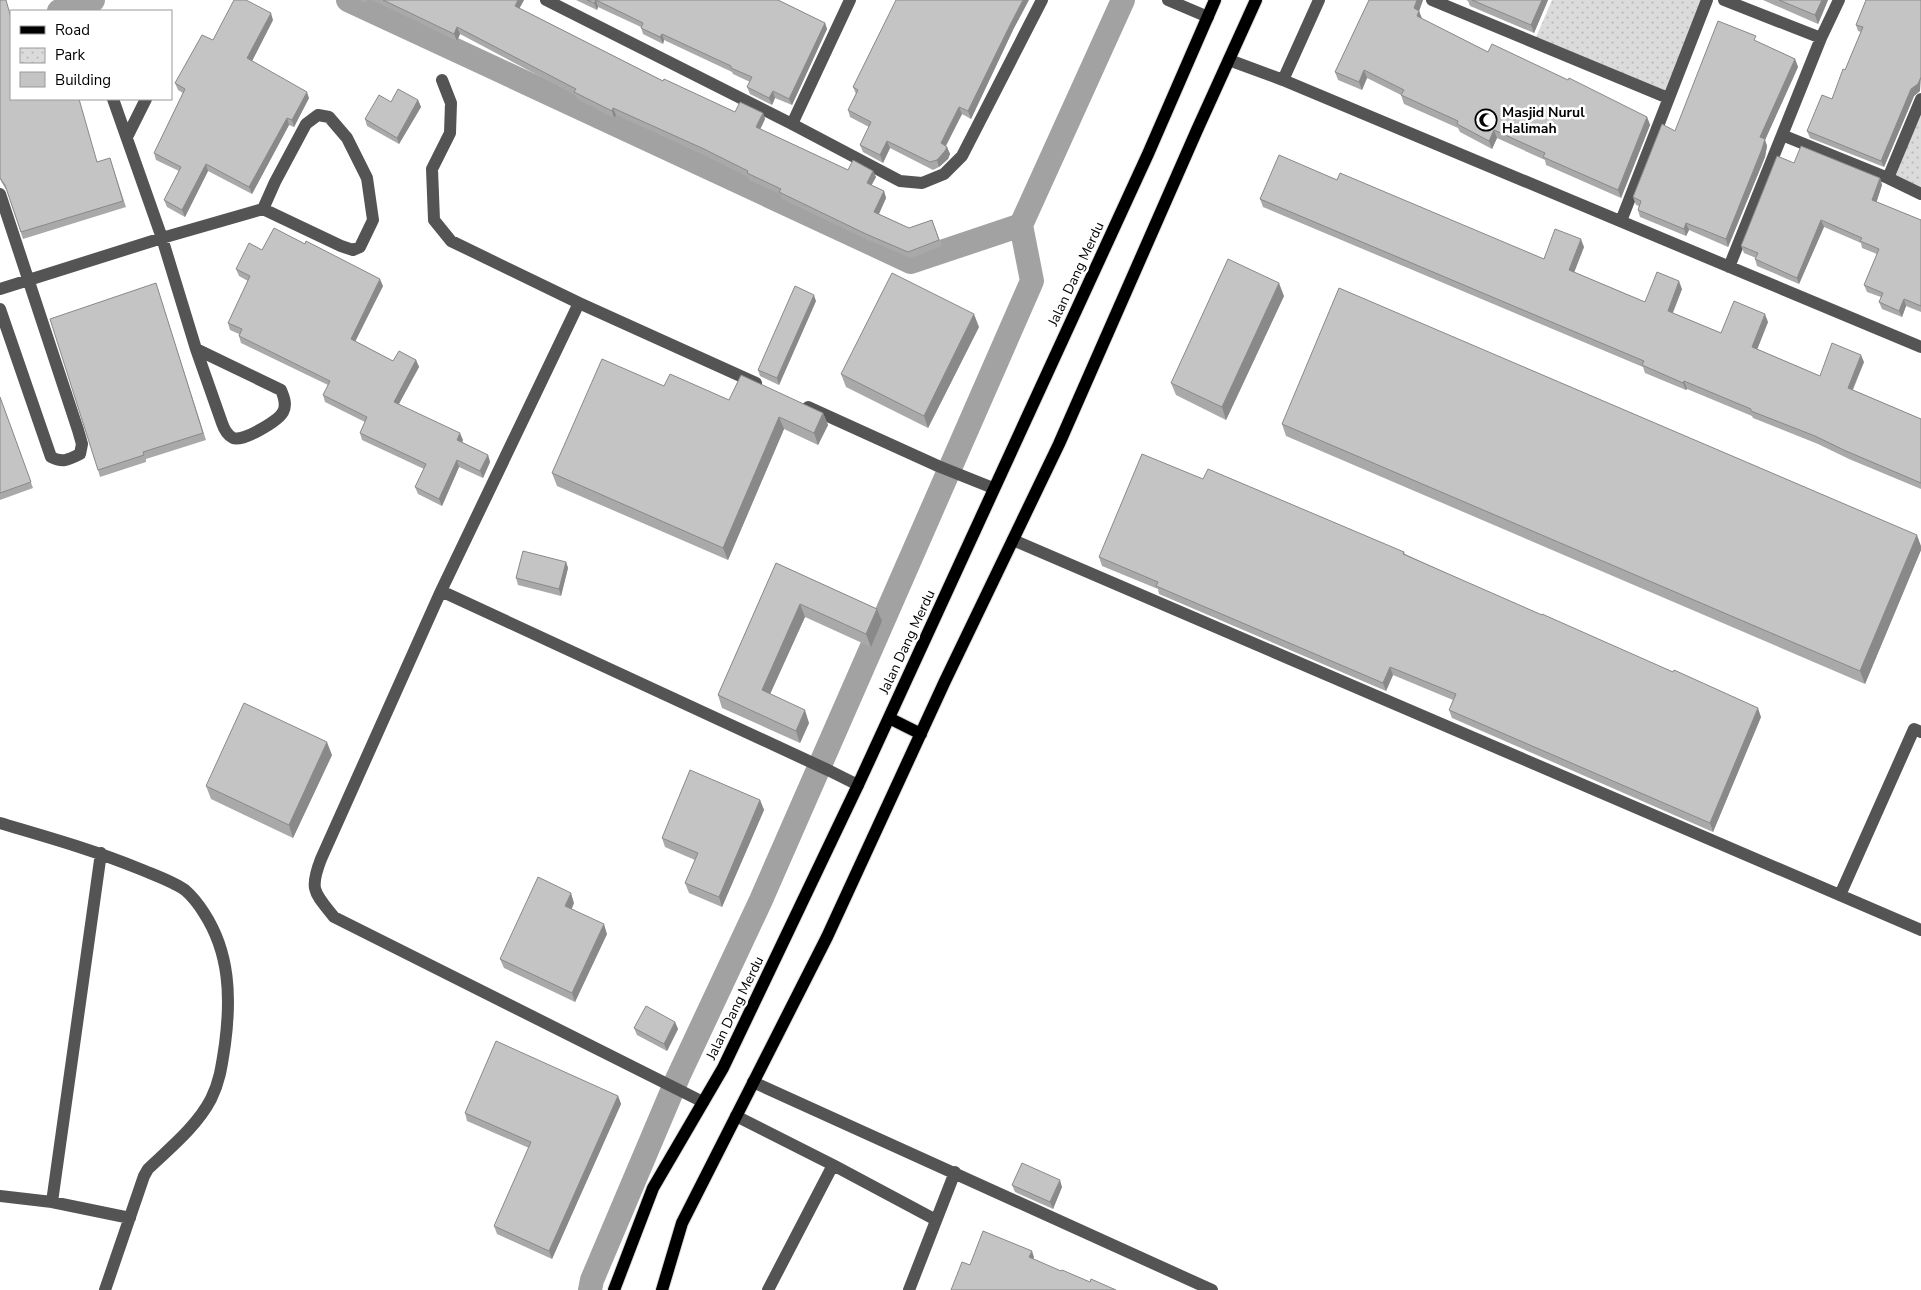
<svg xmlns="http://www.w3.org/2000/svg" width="1921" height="1290" viewBox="0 0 1921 1290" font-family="'Nunito Sans',sans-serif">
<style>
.park{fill:url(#park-dots)}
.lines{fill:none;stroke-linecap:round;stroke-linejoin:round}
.canal{stroke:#a2a2a2;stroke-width:24}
.major-casing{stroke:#dbdbdb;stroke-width:14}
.minor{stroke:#545454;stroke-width:12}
.major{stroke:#000;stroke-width:12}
.wall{fill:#a9a9a9}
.shaded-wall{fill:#898989}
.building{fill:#c4c4c4;stroke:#898989}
.labels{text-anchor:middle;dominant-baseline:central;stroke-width:5;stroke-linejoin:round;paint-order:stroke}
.poi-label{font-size:14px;font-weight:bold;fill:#000;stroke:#fff;text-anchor:start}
.street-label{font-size:14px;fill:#000;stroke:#fff}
</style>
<defs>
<pattern id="park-dots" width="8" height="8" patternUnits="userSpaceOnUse" patternTransform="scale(1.25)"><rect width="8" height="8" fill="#dbdbdb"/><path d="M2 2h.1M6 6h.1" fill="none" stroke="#bababa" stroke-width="1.8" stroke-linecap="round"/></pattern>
</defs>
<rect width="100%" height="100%" fill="#fff"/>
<!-- park -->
<path class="park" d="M1552 0H1707L1668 98 1534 42Z
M1921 99V194L1888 178Z"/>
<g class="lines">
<!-- canal -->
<path class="canal" d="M348 0 911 262 1021 225
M59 11 93 0
M590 1290 592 1280 678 1077 761 900 1032 281 1021 225 1123 0"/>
<!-- major casing -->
<g class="major-casing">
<path id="major" d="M889 718 921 734
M614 1290 653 1188 723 1068 858 785 1148 154 1215 0
M662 1290 682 1223 827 937 945 681 1059 444 1197 130 1256 0"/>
</g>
<!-- minor -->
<path class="minor" d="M546 0 792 124 900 181 922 183 944 174 962 156 1042 0
M1168 0 1208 17
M1432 0 1668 98
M1724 0 1821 38
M1229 60 1283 80 1921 347
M442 80 451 103 450 133 432 169 434 220 451 241 579 303 756 383
M1283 80 1319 0
M113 99 162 238 196 349 222 423C224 429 227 435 233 438 243 442 278 421 283 412 287 405 284 397 281 390L196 349
M792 124 850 0
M1782 135 1888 178 1921 194
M127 137 146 99
M1888 178 1921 99
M0 194 78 430 82 444 80 454C68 460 63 463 51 457L0 309
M1621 221 1707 0
M1729 267 1821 38 1839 0
M0 289 162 238 263 209 341 246 353 250 360 247 373 220 367 178 347 138 329 117 318 115 306 124 275 182 263 209
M579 303 441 591 321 859C309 890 314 892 334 917L703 1102
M808 407 938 466 993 488
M1013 540 1921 930
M441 591 828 770 858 785
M0 823C47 837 94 850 140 869 154 875 172 881 185 890 192 896 199 905 204 913 230 953 231 998 225 1044 222 1064 220 1081 211 1099 197 1126 170 1148 148 1169L144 1176 105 1290
M1840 895 1914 729 1921 732
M753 1082 1212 1290
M736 1116 833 1165 936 1220
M0 1196 52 1202 130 1218
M52 1202 101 853
M768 1290 833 1165
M909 1290 955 1172"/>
<!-- major -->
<use href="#major" class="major"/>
</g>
<!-- wall -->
<path class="wall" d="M0 0 11 99 98 162 110 158 126 207 23 239 7 191 2 183 0 179Z
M359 0H367L366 3Z
M372 0H524L519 8 663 81 735 112 763 113 765 119 760 129 848 170 873 171 876 177 871 185 884 191 886 198 879 214 909 228 932 220 942 246 911 258 868 240 782 199 780 194 749 180 748 177 706 156 616 115 614 118 577 99 575 95 460 34 457 41Z
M576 0H778L825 23 827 29 792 105 775 98 772 105 750 94 747 87 750 82 733 74 732 72 664 40 663 44 643 34 641 27 598 7 597 10Z
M1369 0H1423L1419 11 1422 19 1488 52 1647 117 1650 125 1621 198 1546 165 1545 160 1497 138 1492 149 1460 132 1458 128 1404 104 1401 95 1367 78 1362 90 1338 80 1335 72Z
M1466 0H1548L1534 33 1470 6 1468 1Z
M1763 0H1828L1818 24Z
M1866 0 1920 91 1914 96 1884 167 1810 138 1807 131 1832 99 1845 70 1861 32 1858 31 1856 25Z
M273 20 252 61 309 98 294 127 289 125 252 194 208 171 185 217 167 207 164 200 179 171 156 160 154 153 183 93 178 90 175 83 213 40Z
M1013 30 971 119 962 114 946 146 947 147 950 154 948 159 939 167 933 170 890 148 883 163 863 152 860 145 869 127 850 117 848 110 856 94 853 87Z
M1758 42 1795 59 1798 67 1765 140 1767 146 1765 157 1728 247 1689 230 1686 236 1640 217 1638 210 1639 206 1636 205 1633 197 1675 131Z
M418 100 421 107 399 144 367 126 365 119 391 102Z
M1794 163 1880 178 1882 185 1876 202 1921 220V312L1906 306 1902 317 1882 309 1879 302 1881 297 1867 292 1864 285 1877 254 1862 248 1861 243 1824 227 1799 284 1757 266 1755 259 1756 258 1744 253 1741 246Z
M1260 199 1544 259 1584 247 1574 272 1645 302 1682 289 1673 313 1721 333 1768 322 1757 349 1820 376 1864 362 1853 390 1921 419V489L1849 459 1818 444 1753 418 1752 416 1687 389 1686 390 1645 373 1643 367 1263 207Z
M262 250 383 286 355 341 393 361 416 360 419 367 399 404 463 440 462 442 488 455 490 462 483 478 459 467 442 506 418 494 415 487 424 469 362 440 360 433 365 422 325 402 323 395 328 385 241 343 239 336V334L230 330 228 323 248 281 239 276 236 269Z
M158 290 206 440 146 459V462L100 477 98 470Z
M1284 296 1226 420 1176 395 1171 383Z
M816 301 779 385 760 376 758 370Z
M979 327 928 428 846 387 841 374Z
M664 386 729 400 823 413 828 425 818 445 784 429 728 560 557 486 552 473Z
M0 397 33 488 0 500Z
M1282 424 1921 546V550L1865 684 1286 436Z
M1203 479 1404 552 1405 554 1761 717 1713 832 1452 718 1449 710 1453 700 1393 675 1386 691 1159 594 1158 589 1102 566 1099 557Z
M566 562 568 568 561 596 518 585 516 578Z
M776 563 877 609 882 621 871 647 805 617 770 694 809 723 800 743 722 708 718 695Z
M332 755 293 838 211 799 206 786Z
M760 800 764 810 722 907 689 893 685 883 695 860 665 847 662 838Z
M574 903 572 909 607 934 575 1002 504 968 500 959Z
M675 1022 678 1029 667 1051 637 1035 634 1028Z
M618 1096 621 1104 552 1259 497 1234 494 1226 529 1148 467 1121 465 1113Z
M1012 1185 1062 1187 1053 1209 1015 1192Z"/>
<!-- shaded-wall -->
<path class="shaded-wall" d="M518 0H524L517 13 515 6Z
M596 0 598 7 597 10 594 3Z
M1023 0H1029L1013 30 971 119 968 111 1011 23Z
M1417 0H1423L1418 14 1419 11 1422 19 1420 25 1414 8Z
M1542 0H1548L1534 33 1531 25Z
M1822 0H1828L1818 24 1815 15Z
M271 13 273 20 250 65 247 58Z
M825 23 827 29 792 105 789 99Z
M457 27 460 34 457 41 454 34Z
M662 34 664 40 663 44 660 37Z
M1795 59 1798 67 1765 140 1767 146 1765 157 1728 247 1726 239 1760 137Z
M1364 70 1367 78 1362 90 1359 82Z
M1921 77 1920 91 1914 96 1884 167 1881 161 1911 89Z
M773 91 775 98 772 105 769 98Z
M307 92 309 98 294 127 292 120Z
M418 100 421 107 399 144 397 138Z
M959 107 962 114 943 151 941 143Z
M613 108 616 115 614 118 612 111Z
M763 113 765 119 758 134 756 127Z
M1647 117 1650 125 1621 198 1618 190Z
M287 118 289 125 252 194 249 187Z
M1494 130 1497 138 1492 149 1489 141Z
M887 141 890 148 883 163 880 155Z
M947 147 950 154 948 159 939 167 937 160Z
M206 164 208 171 185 217 182 210Z
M873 171 876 177 869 190 867 183Z
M1880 178 1882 185 1875 207 1872 200Z
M884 191 886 198 877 218 874 212Z
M1821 220 1824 227 1799 284 1797 278Z
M1686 223 1689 230 1686 236 1684 229Z
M1581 239 1584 247 1572 278 1569 270Z
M380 279 383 286 353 346 351 339Z
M1679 281 1682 289 1670 319 1668 311Z
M1279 283 1284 296 1226 420 1222 407Z
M814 295 816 301 779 385 777 378Z
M1904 299 1906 306 1902 317 1899 311Z
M974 314 979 327 928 428 924 416Z
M1765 314 1768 322 1755 355 1752 347Z
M1861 355 1864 362 1850 395 1848 388Z
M416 360 419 367 396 409 394 402Z
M1684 381 1687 389 1686 390 1683 383Z
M823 413 828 425 818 445 814 433Z
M779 417 784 429 728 560 723 548Z
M460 433 463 440 460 447 457 440Z
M488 455 490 462 483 478 480 471Z
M457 460 459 467 442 506 439 499Z
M1917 535 1921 546V550L1865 684 1860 671Z
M566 562 568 568 561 596 559 589Z
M800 604 805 617 766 703 762 690Z
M877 609 882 621 871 647 866 634Z
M1390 667 1393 675 1386 691 1383 683Z
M1758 708 1761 717 1713 832 1710 823Z
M805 710 809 723 800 743 796 731Z
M327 742 332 755 293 838 289 825Z
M760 800 764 810 722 907 719 897Z
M571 893 574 903 568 915 565 906Z
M604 924 607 934 575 1002 572 993Z
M675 1022 678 1029 667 1051 664 1044Z
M618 1096 621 1104 552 1259 549 1251Z
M1060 1180 1062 1187 1053 1209 1050 1202Z
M1032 1251 1034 1257 1032 1263 1029 1257Z"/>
<!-- building -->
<path class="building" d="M0 0H6L11 18V99H79L97 162 110 158 123 201 21 232 5 185 0 178Z
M234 0H246L271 13 247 58 307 92 292 120 287 118 249 187 206 164 182 210 164 200 181 167 154 153 185 89 175 83 202 35 213 40Z
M383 0H518L515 6 663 81 664 79 735 112 740 102 763 113 756 127 848 170 853 160 873 171 867 183 884 191 874 212 909 228 932 220 939 240 908 252 866 234 779 192 781 189 747 173 748 171 704 149 613 108 612 111 574 92 576 89 457 27 454 34Z
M587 0H778L825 23 789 99 773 91 769 98 747 87 752 77 731 68V66L662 34 660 37 641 28 643 23 596 0 594 3Z
M896 0H1023L1011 23 968 111 959 107 941 143 947 147 945 151 937 160 930 162 887 141 880 155 860 145 871 122 848 110 858 90 853 87Z
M1369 0H1417L1414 8 1419 11 1417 16 1488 52 1492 44 1568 80 1569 78 1647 117 1618 190 1543 157 1545 153 1494 130 1489 141 1457 124 1458 121 1401 95 1404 90 1364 70 1359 82 1335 72Z
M1472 0H1542L1531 25Z
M1779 0H1822L1815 15Z
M1866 0H1921V77L1918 84 1911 89 1881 161 1807 131 1822 95 1832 99 1843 69 1845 70 1863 27 1856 25Z
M1718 21 1756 36 1754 40 1795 59 1760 137 1765 139 1762 149 1726 239 1686 223 1684 229 1638 210 1641 201 1633 197 1662 124 1675 131Z
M398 89 418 100 397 138 365 119 379 95 391 102Z
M1801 146 1880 178 1872 200 1921 220V306L1904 299 1899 311 1879 302 1883 293 1864 285 1879 249 1860 241 1862 238 1821 220 1797 278 1755 259 1758 253 1741 246 1777 156 1794 163Z
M1279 155 1337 180 1340 173 1544 259 1555 229 1581 239 1569 270 1645 302 1657 272 1679 281 1668 311 1721 333 1734 301 1765 314 1752 347 1820 376 1832 343 1861 355 1848 388 1921 419V483L1846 451 1815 436 1751 411V409L1684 381 1683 383 1642 365 1644 361 1260 199Z
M274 228 305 244 306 241 380 279 351 339 393 361 399 351 416 360 394 402 460 433 457 440 488 455 480 471 457 460 439 499 415 487 426 464 360 433 367 417 323 395 330 381 239 336 242 329 228 323 250 276 236 269 249 243 262 250Z
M1228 259 1279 283 1222 407 1171 383Z
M892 273 974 314 924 416 841 374Z
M156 283 203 433 143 452 144 455 98 470 50 319Z
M795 286 814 295 777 378 758 370Z
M1339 288 1917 535 1860 671 1282 424Z
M602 359 664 386 670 374 729 400 741 375 823 413 814 433 779 417 723 548 552 473Z
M0 397 31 482 0 493Z
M1142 454 1203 479 1208 469 1404 552 1403 554 1542 615V614L1673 672 1674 670 1758 708 1710 823 1449 710 1456 694 1390 667 1383 683 1156 586 1158 582 1099 557Z
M523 551 566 562 559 589 516 578Z
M776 563 877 609 866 634 800 604 762 690 805 710 796 731 718 695Z
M244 703 327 742 289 825 206 786Z
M690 770 760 800 719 897 685 883 698 853 662 838Z
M538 877 571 893 565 906 604 924 572 993 500 959Z
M646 1006 675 1022 664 1044 634 1028Z
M496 1041 618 1096 549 1251 494 1226 531 1142 465 1113Z
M1022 1163 1060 1180 1050 1202 1012 1185Z
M983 1231 1032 1251 1029 1257 1061 1271 1062 1270 1090 1282 1091 1279 1116 1290H951L962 1262 970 1265Z"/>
<!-- icons -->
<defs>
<g id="mosque-ring" transform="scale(1.125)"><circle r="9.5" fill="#fff" stroke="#000" stroke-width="1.5"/><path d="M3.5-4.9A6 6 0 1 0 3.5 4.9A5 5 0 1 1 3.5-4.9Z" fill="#000"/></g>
</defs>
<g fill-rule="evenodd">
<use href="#mosque-ring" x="1486" y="120"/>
</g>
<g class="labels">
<!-- poi labels -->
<g class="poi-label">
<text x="1502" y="112">Masjid Nurul<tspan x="1502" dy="16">Halimah</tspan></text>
</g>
<!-- street labels -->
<g class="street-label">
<text transform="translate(1076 274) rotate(-65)">Jalan Dang Merdu</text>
<text transform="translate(907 642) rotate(-65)">Jalan Dang Merdu</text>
<text transform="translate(735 1008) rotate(-64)">Jalan Dang Merdu</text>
</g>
</g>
<!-- legend -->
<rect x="10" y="10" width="162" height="90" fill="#ffffff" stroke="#999999"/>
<rect x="20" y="26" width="25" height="8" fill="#000000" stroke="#999999"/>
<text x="55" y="35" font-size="15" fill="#000000">Road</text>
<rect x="20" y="48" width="25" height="15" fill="url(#park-dots)" stroke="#999999"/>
<text x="55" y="60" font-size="15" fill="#000000">Park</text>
<rect x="20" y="72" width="25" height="15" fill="#c4c4c4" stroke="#999999"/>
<text x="55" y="85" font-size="15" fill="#000000">Building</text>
</svg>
